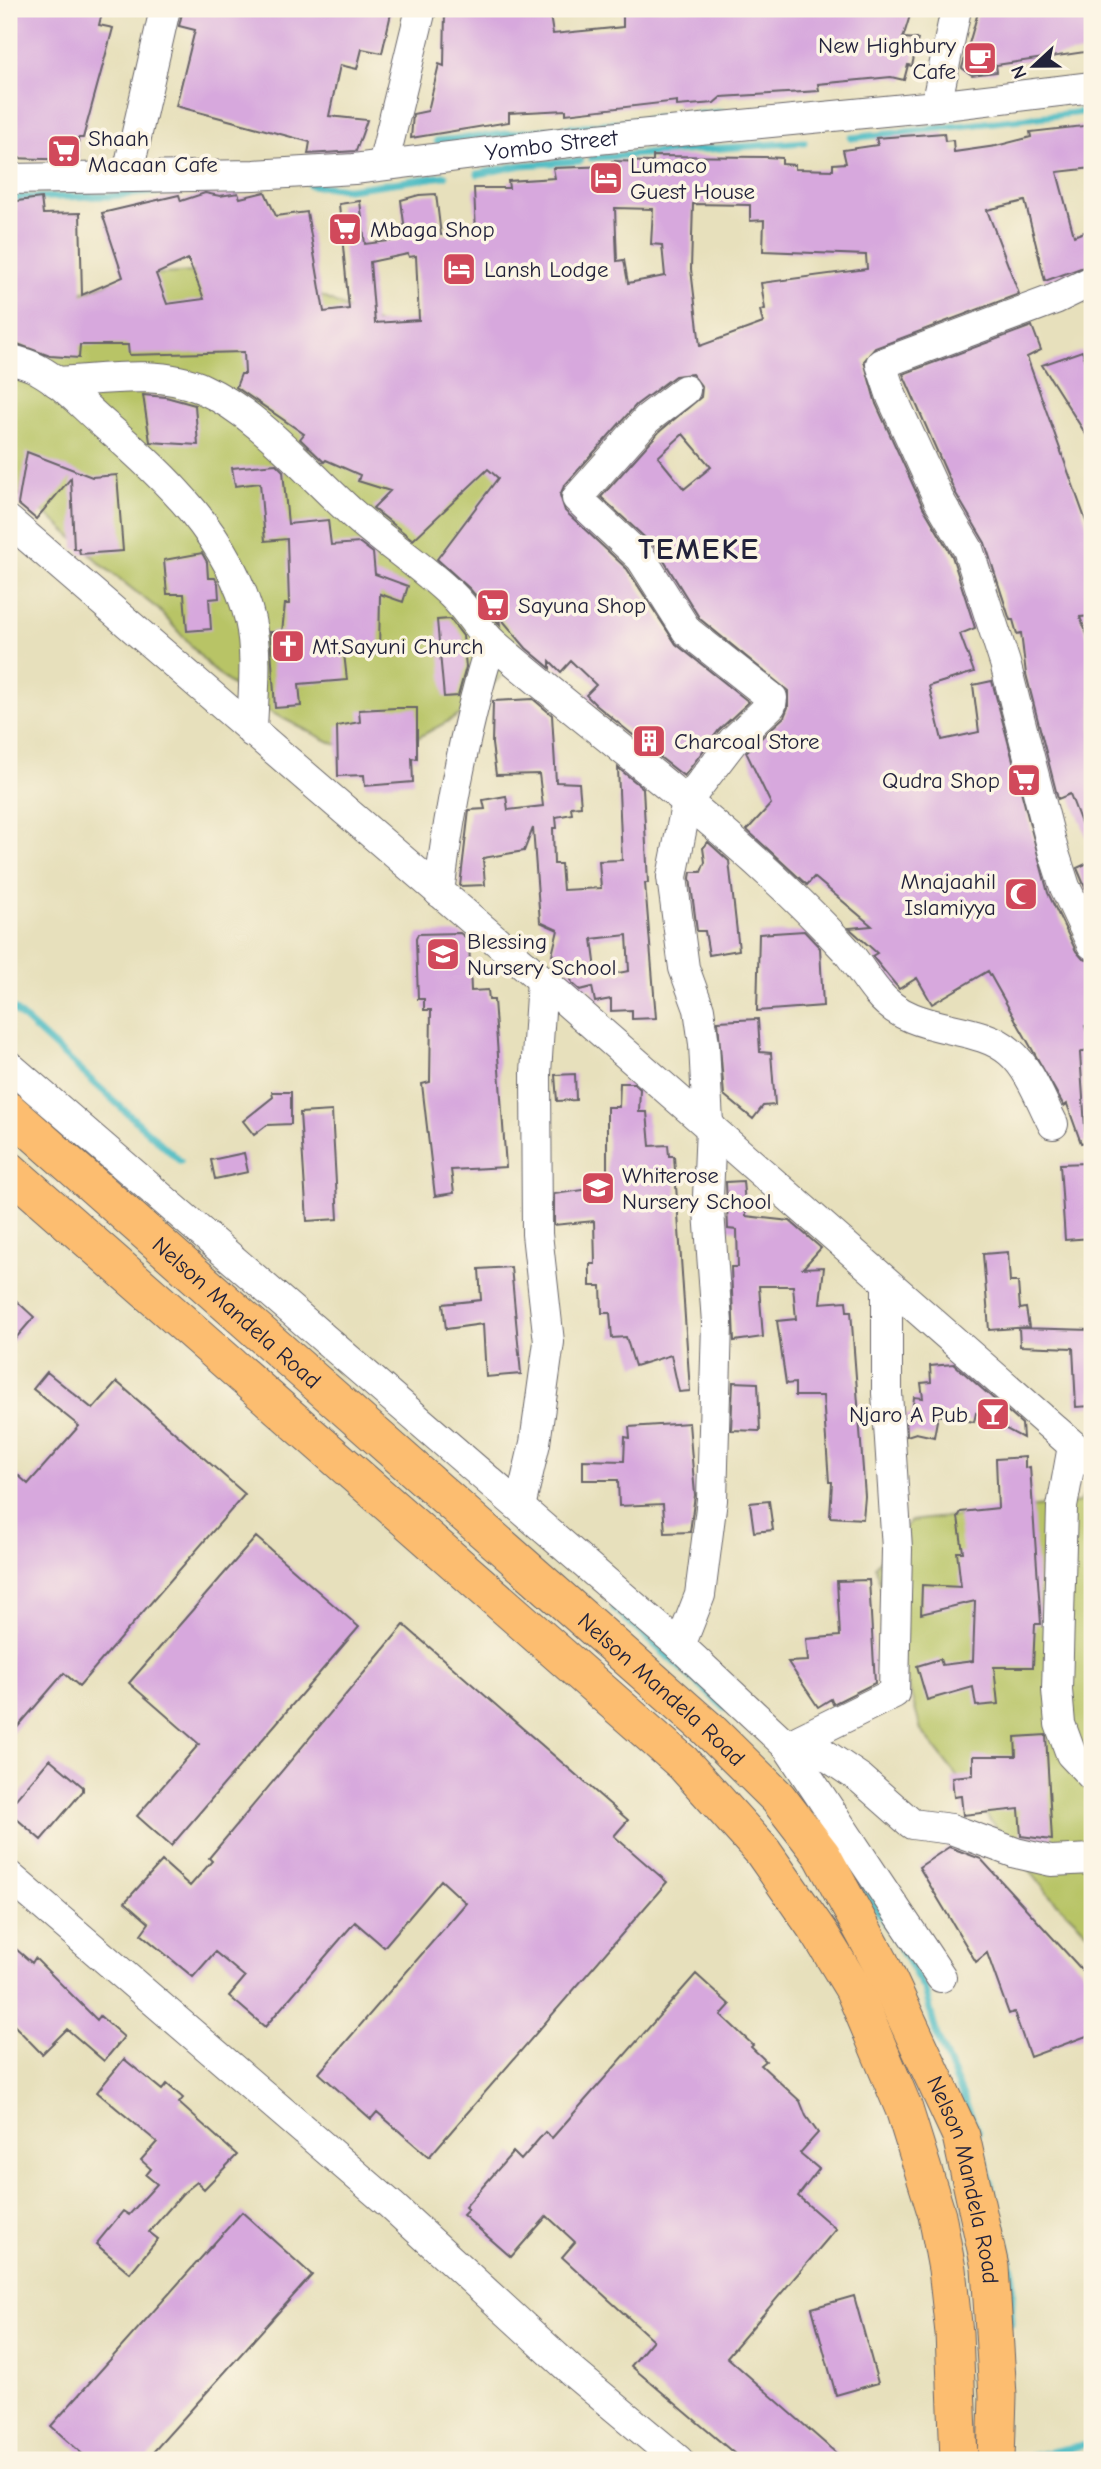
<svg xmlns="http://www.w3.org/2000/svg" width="1101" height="2469" viewBox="0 0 1101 2469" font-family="'Comic Neue',sans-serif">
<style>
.green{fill:#b8c466;stroke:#6d7350;stroke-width:2}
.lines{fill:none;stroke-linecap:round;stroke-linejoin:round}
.stream{stroke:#4cbbc3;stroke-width:7}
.building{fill:#d7a8dd;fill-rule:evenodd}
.minor-casing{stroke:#676468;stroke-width:32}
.major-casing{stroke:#676468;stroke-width:39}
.minor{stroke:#fff;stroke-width:30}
.major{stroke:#fcbd6f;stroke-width:37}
.labels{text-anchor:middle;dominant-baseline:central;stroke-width:7;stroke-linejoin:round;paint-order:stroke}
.poi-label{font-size:23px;fill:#22223b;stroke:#fcf5e5;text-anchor:start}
.street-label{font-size:23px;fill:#22223b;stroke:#fcf5e5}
.district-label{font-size:30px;font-weight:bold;letter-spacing:2px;fill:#22223b;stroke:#fcf5e5}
</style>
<rect width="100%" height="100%" fill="#fcf5e5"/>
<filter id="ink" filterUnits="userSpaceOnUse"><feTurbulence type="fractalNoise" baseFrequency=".0143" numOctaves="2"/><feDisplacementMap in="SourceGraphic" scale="14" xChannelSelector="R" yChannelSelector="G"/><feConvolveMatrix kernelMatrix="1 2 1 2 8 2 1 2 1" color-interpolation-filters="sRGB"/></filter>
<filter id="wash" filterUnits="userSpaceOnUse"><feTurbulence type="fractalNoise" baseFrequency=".00686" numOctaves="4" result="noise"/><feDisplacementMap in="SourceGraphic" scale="28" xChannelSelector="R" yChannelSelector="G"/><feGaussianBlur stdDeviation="1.57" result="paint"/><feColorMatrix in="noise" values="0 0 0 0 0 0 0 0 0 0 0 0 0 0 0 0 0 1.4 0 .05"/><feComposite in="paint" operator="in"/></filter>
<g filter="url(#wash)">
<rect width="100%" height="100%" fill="#e7e0bc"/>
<!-- green -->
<path class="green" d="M208 271 321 296 412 340 497 443 536 610 520 657 467 711 397 749 334 744 258 706 211 668 159 610 103 566 49 516 9 489V317L131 276Z
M1092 1481V1937L1049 1895 921 1730 875 1566 910 1521 1080 1502Z"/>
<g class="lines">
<!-- stream -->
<path class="stream" d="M851 138 1092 111
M437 141 722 112
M591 158 804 142
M478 174 521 165 580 161
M310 185 348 189 445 176
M9 198 111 196 179 190
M9 1005 180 1161
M9 1087 99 1163
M614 1608 725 1708
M860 1881 925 1990 937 2036 978 2132
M985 2160 1013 2273 1011 2323
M1015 2460 1092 2443"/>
</g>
<g id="blocks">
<!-- building -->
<path class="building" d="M11 9H103L99 25 113 28 83 138H78L79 160 9 158Z
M183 9 218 15 220 9H392L382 53 362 49 357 69 340 65 329 116 367 120 356 151 308 154 310 142 176 106 195 30 179 26Z
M467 9H549L553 34 623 27V9H912L903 38 918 39 912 66 908 65 904 80 891 77 818 84 819 91 721 97 714 103 677 106V101L566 114V110L509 113V122L411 138 413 114 428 111 439 64 444 66 445 11H467Z
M979 9H1092V51L996 65 997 72 972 75 962 68Z
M1092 125V168L1057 172 1074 236 1092 229V264L1045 281 1025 201 987 210 1019 294 875 348 864 361 876 404 923 507 952 556 975 628 960 634 974 672 929 686 942 740 979 732 973 685 992 681 1048 893 1076 951 1083 959 1092 961V1022L1085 1026 1092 1047 1080 1053 1086 1142 1081 1143 1067 1104 1064 1106 988 971 932 1004 917 978 899 989 872 956 877 953 849 928 872 926 814 877 807 885 747 830 771 804 746 752 784 717 788 707V691L700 619 656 548 601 497 659 432 701 397 702 387 692 374 675 376 636 405 564 486 560 495 565 511 627 569 676 644 749 702 719 730 684 776 638 740 648 732 633 735 596 705 586 695 596 685 571 661 561 672 550 661V668L526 648 499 616 500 625 470 589 437 559 498 478 488 469 413 540 373 508 390 491 358 481 360 475 326 460 324 462 300 439 304 434 236 387 241 374H245L244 352 129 355 128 345H80L79 358 50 356 12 342 13 336H9V202L41 198 43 214 80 213 82 295 123 277 102 213 179 195 181 201 205 193 220 196 238 193 240 198 265 192 276 216 307 212 324 312 349 309 339 204 360 201 365 244 406 239 401 200 419 195 436 194 441 235 476 233 474 188H509L508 181 555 178 553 168 612 166V161L653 162V156L765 157 782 158V164L795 165V169L833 170V164L846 163 843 150 878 145 876 138 944 133 945 141 953 140 954 152 996 146 1031 137 1030 132ZM693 204 750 205V221L764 220 763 251 866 255 867 269 761 283 765 309 760 310 763 323 700 346 691 269ZM615 208 653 209 651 244 662 245 665 276 628 283 624 260 617 261ZM408 254 409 257 416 256 419 320 375 323 370 262ZM188 259 204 299 167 304 156 274ZM683 434 711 467 684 489 658 457Z
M1032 326 1041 350 1027 357 1092 538V616L1080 617 1088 637 1092 666 1091 849 1070 794 1058 799 1026 674 1021 633 1017 634 1013 620H1010L985 543 955 492 903 374Z
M1082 351 1092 378V444L1042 365Z
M143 395 166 397 195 405 198 445 150 442Z
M27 452 92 477 117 475 123 551 80 554 79 549H74L71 478 36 519 18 504Z
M276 464 283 471 288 524 328 520 331 545 360 543 373 553 375 574 408 586 403 602 380 594 379 654 344 653 347 680 299 684 301 706 275 708 270 632H282L285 604H289L287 539 265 541 260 483 235 486 232 468Z
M202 553 207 562 208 578H215L218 583 219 598 209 599 211 629 187 631 184 594H167L164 560Z
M450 619 463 636 466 667 458 696 444 697 437 620Z
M533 699 552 715 556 782 579 783 581 806 571 807 572 814 556 817 557 828H553L554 864H561L563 890 601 888 599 861 622 860 618 768 643 788 648 883H645L656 1018 632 1019V1010L611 1011V999L595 1002 592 987 580 990 572 983 566 959 552 955 558 930 540 922 533 828 524 851 483 858 485 885 460 886 469 810 485 809 483 800 506 796 508 810 543 806 539 774 496 775 492 744 493 701ZM627 935 629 971 597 977 592 939Z
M396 708H417V759L412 758 413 782 365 786 364 775 338 776 337 726 360 722 359 710Z
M708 842 729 861 739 950 709 955 705 931H697L690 878 691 872H701L705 862 703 848Z
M1092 861V904L1077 868Z
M804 931 820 948 823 1006 757 1011 759 934Z
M460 933 469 940 471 991 488 990 489 1000H494L506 1167 451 1170 454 1193 435 1196 422 1084 430 1082 431 1010H424V999H418L416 939 418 934Z
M758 1019 760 1052 771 1053 775 1105 763 1106 753 1119 724 1095 718 1021Z
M575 1074 576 1100 557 1101 555 1075Z
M620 1083H634L640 1089 639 1112H647L650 1146 668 1145 669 1156H674L690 1391 679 1392 671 1355 635 1366 626 1337 612 1338 610 1313H602L601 1286H590V1264H595L594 1221 554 1225V1194L591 1189V1183H607V1107H619Z
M272 1092H291V1124L267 1125 254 1135 243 1121 273 1097Z
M332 1111 338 1219 307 1221 300 1113Z
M244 1153 248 1172 215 1179 211 1160Z
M1087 1163 1091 1238 1065 1240 1060 1164Z
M743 1181 746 1216 790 1221 821 1248 803 1268 824 1267 820 1303 846 1301 847 1311H851L865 1496 863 1519 830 1517 832 1482H829L823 1396H795V1383L786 1384 777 1321 796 1319 793 1286H759L763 1337 734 1341 731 1267H738L737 1230 728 1229 726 1182Z
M1008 1252 1010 1282H1018L1020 1309 1026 1308 1029 1327 989 1330 983 1254Z
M511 1267 521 1374 486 1377 483 1324 446 1329 443 1304 481 1300 479 1269Z
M9 1294 34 1317 9 1346Z
M1019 1328 1092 1330V1406L1076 1407 1073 1348 1020 1346Z
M954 1364 1022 1424 1023 1438 976 1413 974 1422 938 1415 934 1437 916 1433 907 1436 906 1415H912L914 1397 923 1398 921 1383 931 1382 930 1366Z
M47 1372 93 1409 117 1382 245 1494 79 1686 64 1673 9 1737V1467L28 1484 79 1426 33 1389Z
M733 1382 758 1383 760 1431 731 1430Z
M689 1423 695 1495 690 1532 665 1533 663 1504 619 1506 618 1480H583V1460L624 1461 625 1437 630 1438 629 1427Z
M1025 1457V1468L1030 1467 1041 1624H1035L1033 1667H994L998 1704 976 1706 973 1687 927 1700 917 1666 940 1659 942 1665 973 1661 975 1601 921 1614 922 1585 961 1587 957 1552H963L958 1517 961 1512 998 1508 996 1459Z
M769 1501 773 1530 754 1532 750 1503Z
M256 1537 359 1627 171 1846 137 1816 199 1744 129 1683Z
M869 1580 875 1683 833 1704 831 1699 818 1707 788 1662 808 1661 806 1639 840 1636 837 1581Z
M404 1625 628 1820 614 1836 667 1882 429 2157 377 2112 371 2119 319 2073 466 1903 441 1880 384 1947 355 1922 265 2027 229 1996 245 1977 215 1952 193 1977 141 1934 149 1923 125 1902 162 1861 190 1886 212 1861 209 1858Z
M1046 1735 1052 1840 1021 1836 1019 1809 963 1815 961 1796 954 1797 952 1777 973 1775V1756H1016L1015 1737Z
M50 1759 83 1787V1791L41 1840 9 1812V1807Z
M949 1847 981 1859 1092 1981V2034L1030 2057 1014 2012 1009 2014 987 1953 976 1962 919 1867Z
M9 1943 32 1963 35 1958 97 2020 100 2016 124 2037 104 2061 67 2029 42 2054 9 2020Z
M696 1974 730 2005 721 2015 753 2045 751 2047 766 2061 761 2065 800 2101 806 2116 818 2133 800 2153 819 2169 798 2196 836 2229 727 2357 844 2460H742L631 2366 653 2340 562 2257 575 2242 547 2216 511 2257 463 2215 468 2210 465 2207 513 2152 521 2160 545 2132 552 2138Z
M124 2059 162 2090 167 2084 183 2098 179 2103 237 2155 204 2189 197 2182 182 2194 149 2232 158 2239 130 2273 96 2244 123 2211 129 2215 157 2184 146 2175 151 2169 141 2160 157 2142 97 2092Z
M242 2212 312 2275 146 2460H89L51 2426Z
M854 2296 878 2383 836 2395 812 2308Z"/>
</g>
</g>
<g filter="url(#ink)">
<use href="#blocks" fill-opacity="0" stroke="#676468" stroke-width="2"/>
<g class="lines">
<!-- minor casing -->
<g class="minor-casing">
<g id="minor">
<path d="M936 106 956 9"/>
<path d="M383 165 421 9"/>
<path d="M127 177 165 9"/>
<path id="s1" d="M9 179 254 175 354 169 577 141 936 106 1092 87"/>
<path d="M1092 281 1055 299 881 364 892 397 939 500 968 549 1005 663 1053 850 1065 887 1092 944"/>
<path d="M9 359C18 362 30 364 39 370 63 383 84 407 105 425 166 478 230 537 250 620 258 656 253 695 252 732"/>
<path d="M56 382C102 380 160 369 203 389 260 415 306 472 352 513 384 542 421 565 452 595 468 610 478 630 494 644 612 745 741 835 846 950 857 963 866 979 877 992 913 1037 974 1021 1010 1052 1030 1069 1041 1101 1053 1124"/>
<path d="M685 390 647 419 577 498 641 558 687 631 772 698 771 705 733 741 687 801 672 877 684 968 699 1009 704 1044 708 1124"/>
<path d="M9 521 542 980 1092 1462"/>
<path d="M439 892C450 806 466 724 491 642"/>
<path d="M9 1066 680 1646 787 1746 941 1977"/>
<path d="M1073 1446 1062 1507 1057 1690 1060 1724 1071 1754 1092 1776"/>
<path d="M520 1507 535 1443 549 1342 537 1234 536 1073 542 980"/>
<path d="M680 1646 700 1595 712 1500 717 1323 708 1197 711 1127"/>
<path d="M802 1739 861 1779 912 1824 951 1829 1016 1853 1051 1861 1092 1859"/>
<path d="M787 1746 894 1693 897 1549 887 1393V1284"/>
<path d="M9 1876 391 2205 575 2374 678 2460"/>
</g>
</g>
<!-- major casing -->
<g class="major-casing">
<g id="major">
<path id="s2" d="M9 1111 708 1729 778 1798 822 1855 880 1962 961 2136 990 2267 998 2396 996 2460"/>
<path d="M9 1170 683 1763 763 1852 820 1934 853 1988 904 2109 937 2215 947 2269 954 2333 959 2460"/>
</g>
</g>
<!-- minor -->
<use href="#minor" class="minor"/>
<!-- major -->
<use href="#major" class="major"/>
</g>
</g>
<!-- icons -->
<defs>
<g id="cafe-square" transform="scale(1.75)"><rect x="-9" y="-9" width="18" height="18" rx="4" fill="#d1495b" stroke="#fcf5e5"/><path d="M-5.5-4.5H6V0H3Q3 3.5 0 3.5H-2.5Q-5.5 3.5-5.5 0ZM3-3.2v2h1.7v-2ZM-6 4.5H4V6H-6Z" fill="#fff"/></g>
<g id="supermarket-square" transform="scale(1.75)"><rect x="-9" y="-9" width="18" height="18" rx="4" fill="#d1495b" stroke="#fcf5e5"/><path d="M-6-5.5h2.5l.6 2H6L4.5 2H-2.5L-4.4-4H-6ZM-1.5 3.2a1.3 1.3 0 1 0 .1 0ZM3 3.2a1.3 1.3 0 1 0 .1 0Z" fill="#fff"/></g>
<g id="hotel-square" transform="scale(1.75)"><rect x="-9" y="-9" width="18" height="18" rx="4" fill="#d1495b" stroke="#fcf5e5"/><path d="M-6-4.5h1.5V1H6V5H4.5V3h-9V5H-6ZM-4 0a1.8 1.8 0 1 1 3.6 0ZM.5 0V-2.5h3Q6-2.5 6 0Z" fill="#fff"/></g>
<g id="church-square" transform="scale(1.75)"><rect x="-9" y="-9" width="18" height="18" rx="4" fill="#d1495b" stroke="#fcf5e5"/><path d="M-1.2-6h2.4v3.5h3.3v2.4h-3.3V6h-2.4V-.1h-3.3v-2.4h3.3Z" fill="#fff"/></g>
<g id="building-square" transform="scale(1.75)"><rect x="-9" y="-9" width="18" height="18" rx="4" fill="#d1495b" stroke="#fcf5e5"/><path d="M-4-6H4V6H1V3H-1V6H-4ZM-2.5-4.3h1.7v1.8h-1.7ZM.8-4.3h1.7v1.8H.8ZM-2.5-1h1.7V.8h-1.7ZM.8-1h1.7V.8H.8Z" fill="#fff"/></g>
<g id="mosque-square" transform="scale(1.75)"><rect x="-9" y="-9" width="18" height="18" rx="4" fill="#d1495b" stroke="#fcf5e5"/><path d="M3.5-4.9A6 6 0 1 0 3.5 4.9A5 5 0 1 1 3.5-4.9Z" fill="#fff"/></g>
<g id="school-square" transform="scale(1.75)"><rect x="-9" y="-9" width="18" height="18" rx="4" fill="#d1495b" stroke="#fcf5e5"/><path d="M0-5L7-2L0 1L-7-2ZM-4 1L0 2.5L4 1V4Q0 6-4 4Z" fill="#fff"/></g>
<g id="bar-square" transform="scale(1.75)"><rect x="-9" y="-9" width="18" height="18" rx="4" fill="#d1495b" stroke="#fcf5e5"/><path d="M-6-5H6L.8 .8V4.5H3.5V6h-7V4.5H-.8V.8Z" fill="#fff"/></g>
</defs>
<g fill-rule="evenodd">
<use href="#cafe-square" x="980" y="58"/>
<use href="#supermarket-square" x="64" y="151"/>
<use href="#hotel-square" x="606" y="178"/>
<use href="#supermarket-square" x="345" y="229"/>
<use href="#hotel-square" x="459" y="269"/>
<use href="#supermarket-square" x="493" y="605"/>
<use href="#church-square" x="288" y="646"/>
<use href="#building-square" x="649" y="741"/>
<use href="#supermarket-square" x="1024" y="780"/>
<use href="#mosque-square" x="1021" y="894"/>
<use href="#school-square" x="443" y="954"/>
<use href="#school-square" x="598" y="1188"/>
<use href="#bar-square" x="993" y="1414"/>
</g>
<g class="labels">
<!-- poi labels -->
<g class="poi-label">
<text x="956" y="45" text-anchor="end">New Highbury<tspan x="956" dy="26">Cafe</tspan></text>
<text x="88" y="138">Shaah<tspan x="88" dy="26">Macaan Cafe</tspan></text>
<text x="630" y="165">Lumaco<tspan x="630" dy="26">Guest House</tspan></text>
<text x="370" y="229">Mbaga Shop</text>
<text x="484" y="269">Lansh Lodge</text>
<text x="518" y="605">Sayuna Shop</text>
<text x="312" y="646">Mt.Sayuni Church</text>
<text x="674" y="741">Charcoal Store</text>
<text x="1000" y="780" text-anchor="end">Qudra Shop</text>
<text x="996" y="881" text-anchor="end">Mnajaahil<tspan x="996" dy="26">Islamiyya</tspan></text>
<text x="467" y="941">Blessing<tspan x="467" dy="26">Nursery School</tspan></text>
<text x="622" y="1175">Whiterose<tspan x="622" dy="26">Nursery School</tspan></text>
<text x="968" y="1414" text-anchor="end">Njaro A Pub</text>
</g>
<!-- street labels -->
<g class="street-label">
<text stroke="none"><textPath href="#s1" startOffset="544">Yombo Street</textPath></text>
<text stroke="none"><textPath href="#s2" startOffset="304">Nelson Mandela Road</textPath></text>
<text stroke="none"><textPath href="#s2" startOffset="872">Nelson Mandela Road</textPath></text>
<text stroke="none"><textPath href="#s2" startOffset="1460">Nelson Mandela Road</textPath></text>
</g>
<!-- district labels -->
<g class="district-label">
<text x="699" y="549">TEMEKE</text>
</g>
</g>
<!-- margin -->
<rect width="1101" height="2469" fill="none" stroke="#fcf5e5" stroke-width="35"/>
<!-- north arrow -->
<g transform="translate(1034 66) rotate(248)" stroke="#fcf5e5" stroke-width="5" paint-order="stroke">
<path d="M0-5L12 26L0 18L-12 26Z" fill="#22223b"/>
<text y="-10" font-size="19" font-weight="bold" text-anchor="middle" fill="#22223b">N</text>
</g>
</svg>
